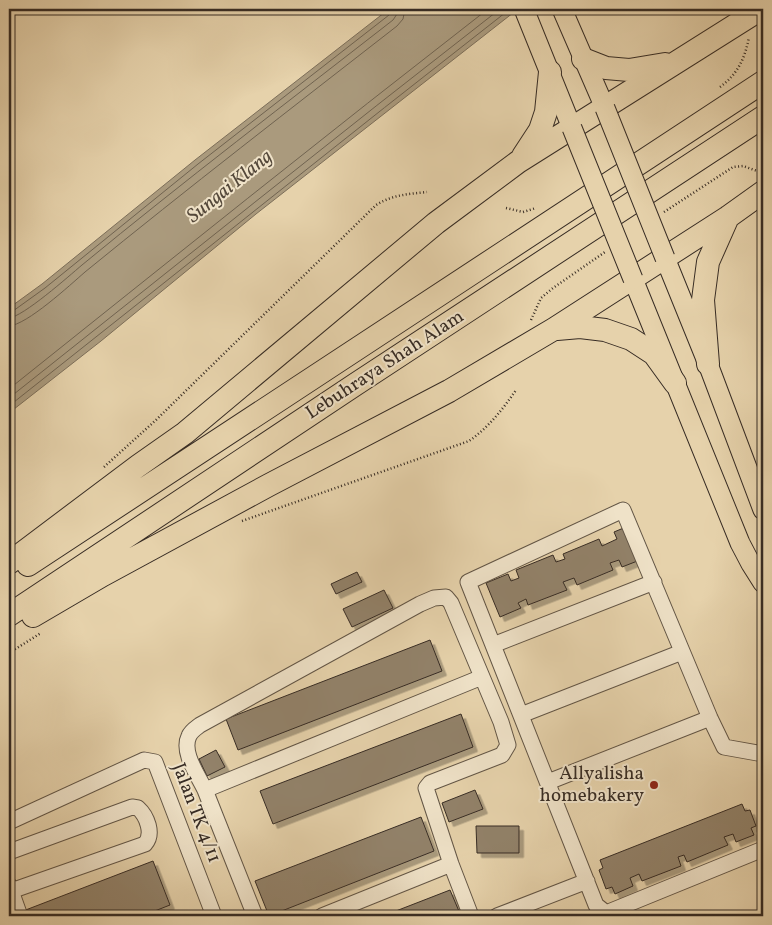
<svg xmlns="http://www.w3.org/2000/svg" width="772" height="925" viewBox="0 0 772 925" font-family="Vollkorn,serif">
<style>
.water{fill:#aa9a7d;stroke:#7c6e59}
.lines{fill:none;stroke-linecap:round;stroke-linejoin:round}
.shore{stroke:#706350;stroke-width:1}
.building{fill:#92826a;stroke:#372c24;filter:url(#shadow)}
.minor-casing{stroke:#635646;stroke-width:17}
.major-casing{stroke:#372c24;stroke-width:21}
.highway-casing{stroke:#372c24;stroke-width:24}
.path{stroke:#372c24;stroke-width:2.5;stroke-dasharray:1 2.5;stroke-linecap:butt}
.minor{stroke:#efe2c8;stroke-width:15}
.major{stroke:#e6d2ab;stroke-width:19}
.highway{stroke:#e6d2ab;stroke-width:22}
.major-bridge-casing{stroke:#372c24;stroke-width:21;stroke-linecap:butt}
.major-bridge{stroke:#e6d2ab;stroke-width:19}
.poi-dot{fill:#8f2418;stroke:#efe2c8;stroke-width:2}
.labels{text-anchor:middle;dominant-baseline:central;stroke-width:4;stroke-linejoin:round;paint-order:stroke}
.street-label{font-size:19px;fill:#372c24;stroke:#efe2c8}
.poi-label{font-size:19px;fill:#372c24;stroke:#efe2c8;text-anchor:end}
.water-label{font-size:20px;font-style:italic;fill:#54483a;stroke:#efe2c8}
</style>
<defs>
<filter id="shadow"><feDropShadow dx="4.5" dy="4.5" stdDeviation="0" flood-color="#0004"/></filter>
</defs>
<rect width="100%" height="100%" fill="#e6d2ab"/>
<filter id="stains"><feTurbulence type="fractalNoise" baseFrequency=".004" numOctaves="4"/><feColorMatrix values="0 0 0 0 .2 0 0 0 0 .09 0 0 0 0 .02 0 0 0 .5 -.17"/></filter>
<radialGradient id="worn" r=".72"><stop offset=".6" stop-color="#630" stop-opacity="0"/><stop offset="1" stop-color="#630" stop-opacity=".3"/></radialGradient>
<!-- water -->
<path class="water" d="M389 9H518L256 214 101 341 9 413V308L42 284 195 160Z"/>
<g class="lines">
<!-- shore -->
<path class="shore" d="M9 312 13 311 45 288 198 164 389 15 391 9
M9 318C23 317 69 276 82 265 184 181 289 101 393 20L397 14 398 9
M9 326C27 325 70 285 85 272 188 188 293 107 397 26L403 19 405 9
M9 389C168 262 327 134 488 9
M9 398C173 268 335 137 500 9
M9 406C176 274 342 140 510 9"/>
</g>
<!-- building -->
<path class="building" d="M626 527 640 560 622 567 619 560 610 563 613 570 577 585 574 578 563 582 567 590 528 605 526 599 518 603 521 608 500 617 486 583 508 574 511 581 519 578 516 570 553 555 556 562 565 559 563 554 599 539 602 546 617 539 614 532Z
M357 572 362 582 336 594 331 584Z
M384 590 393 608 352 627 343 609Z
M430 640 442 671 238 750 226 719Z
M461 714 473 747 273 824 260 791Z
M216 750 225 767 207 776 199 759Z
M475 790 483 809 449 822 442 803Z
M742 804 745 811 750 810 756 826 751 828 754 835 736 842 733 834 724 837 728 845 687 862 684 855 678 857 681 866 642 881 639 874 630 878 633 886 615 894 612 887 606 889 599 870 603 868 600 860Z
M421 817 434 851 269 916 255 881Z
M476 826H519V853H477Z
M153 861 170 905 142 916H25L23 911Z
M450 890 461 916H383Z"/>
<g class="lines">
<!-- minor casing -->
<g class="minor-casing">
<path id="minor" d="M493 645 654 582
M521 715 682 652
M763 754 724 747 710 718 623 510 468 582 596 905 606 913 763 849
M548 782 710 718
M205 790C198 775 181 752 189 736 191 731 196 728 200 725L420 604 434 598 446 597 451 603 501 722 508 745 502 755 430 783 426 788 451 864 471 916
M9 822 144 760 155 762 214 916
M9 852 132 807 138 808C147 816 154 834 145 844L11 891
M9 885 20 916
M255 916 205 790 482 677
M322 916 451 864
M497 916 587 881"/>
</g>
<!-- major casing -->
<g class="major-casing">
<path id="major" d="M524 9 572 128
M562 9 605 108
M665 258 708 364 763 510
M633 279 740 543 751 564 763 583"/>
</g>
<!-- highway casing -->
<g class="highway-casing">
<path id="highway" d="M583 59 606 68 629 70 665 64
M523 156 540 130 546 112 550 72
M557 329 580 327 605 330 631 339 654 354 675 383
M708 364 703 300 708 262 728 217
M9 563 138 466 185 433 436 223 518 162 761 9
M28 565 763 82
M9 615 356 384 763 117
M33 616 103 575 269 485 449 391 554 329 728 217 763 192"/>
</g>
<!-- path -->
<path class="path" d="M720 87C738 74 745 58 749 37
M506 208 523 212 536 208
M664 212 733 167 743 166 760 172
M531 320 541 298 553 288 605 252
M104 467 156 420 376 205C392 195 408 194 427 192
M242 521 469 441C488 428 503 409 516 390
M9 653 41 633"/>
<!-- minor -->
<use href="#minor" class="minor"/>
<!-- major -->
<use href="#major" class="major"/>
<!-- highway -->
<use href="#highway" class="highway"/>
<!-- major-bridge casing -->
<g class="major-bridge-casing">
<path id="major-bridge" d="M605 108 665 258
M572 128 633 279"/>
</g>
<!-- major-bridge -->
<use href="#major-bridge" class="major-bridge"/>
</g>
<!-- markers -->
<circle class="poi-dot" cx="654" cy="785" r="5"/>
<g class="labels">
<!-- street labels -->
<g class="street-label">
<text transform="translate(385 365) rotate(-33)">Lebuhraya Shah Alam</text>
<text transform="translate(196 813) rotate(69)">Jalan TK 4/11</text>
</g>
<!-- poi labels -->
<g class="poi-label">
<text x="644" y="774">Allyalisha<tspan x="644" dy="22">homebakery</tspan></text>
</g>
<!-- water labels -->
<g class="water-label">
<text transform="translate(230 187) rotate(-39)">Sungai Klang</text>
</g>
</g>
<!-- margin -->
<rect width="772" height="925" fill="none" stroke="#e6d2ab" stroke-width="30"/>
<rect x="10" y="10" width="752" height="905" fill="none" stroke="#372c24" stroke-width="2.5"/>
<rect x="15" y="15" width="742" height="895" fill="none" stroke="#372c24"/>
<rect width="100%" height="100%" filter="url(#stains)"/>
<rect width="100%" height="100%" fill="url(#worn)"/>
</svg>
